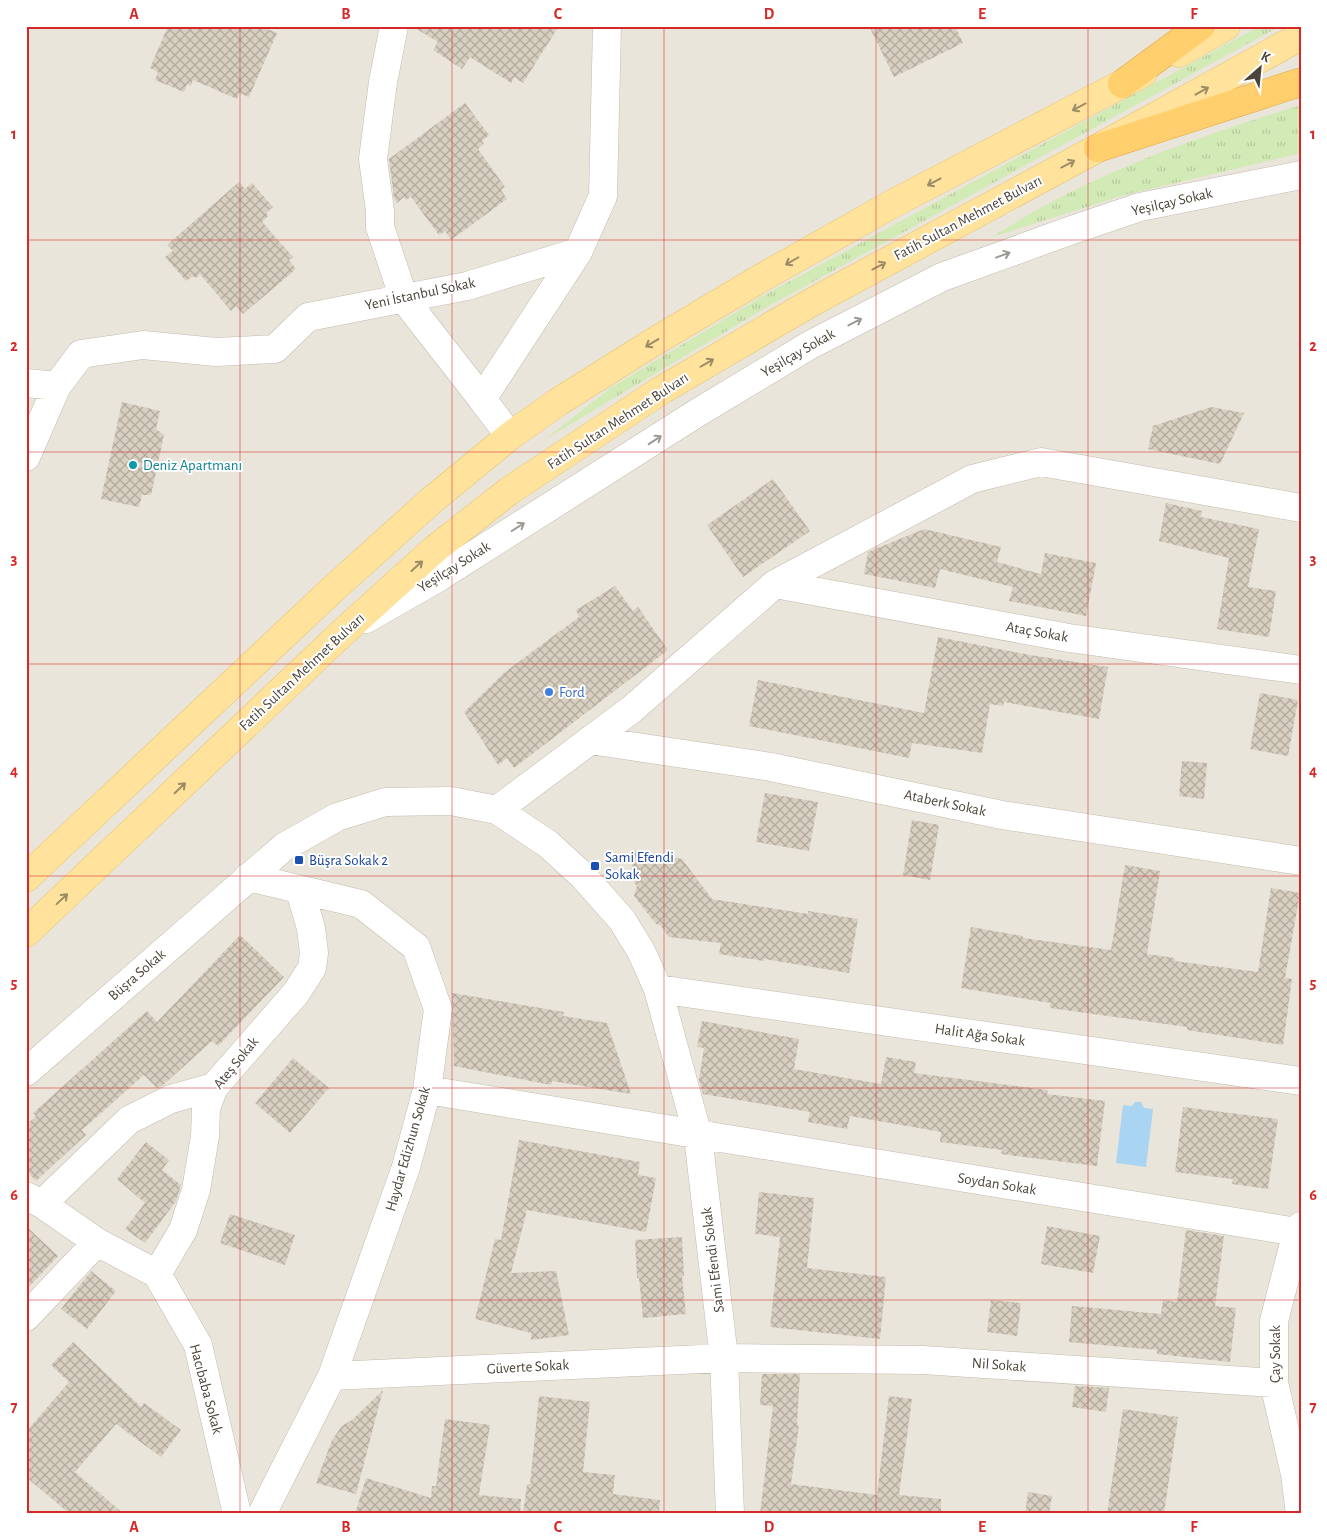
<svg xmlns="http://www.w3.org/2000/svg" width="1327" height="1540" viewBox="0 0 1327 1540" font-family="'Alegreya Sans',sans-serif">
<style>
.residential{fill:#eae5da}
.grass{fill:url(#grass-tufts)}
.water{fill:#a9d4f2}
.building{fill:url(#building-cross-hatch)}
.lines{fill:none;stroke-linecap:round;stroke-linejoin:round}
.street-casing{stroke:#c2bbae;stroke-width:29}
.primary-casing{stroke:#e6c16a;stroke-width:29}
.highway-casing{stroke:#e0a43c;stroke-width:29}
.street{stroke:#fff;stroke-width:28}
.primary{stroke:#ffe39c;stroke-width:28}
.highway{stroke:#ffcf6e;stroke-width:28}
.oneway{stroke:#9c8c66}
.oneway2{stroke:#9c9892}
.grid{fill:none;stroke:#d62828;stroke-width:1;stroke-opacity:0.55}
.culture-dot{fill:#0f9aa8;stroke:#fff;stroke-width:2}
.shop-dot{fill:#3f7fe0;stroke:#fff;stroke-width:2}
.transit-dot{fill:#1a4fb4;stroke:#fff;stroke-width:2}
.labels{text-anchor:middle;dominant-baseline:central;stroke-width:4;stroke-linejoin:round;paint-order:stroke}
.street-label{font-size:15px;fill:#4b4439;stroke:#fff}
.culture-label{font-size:15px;fill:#0d838f;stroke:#fff;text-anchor:start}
.shop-label{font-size:15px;fill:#366cbe;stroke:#fff;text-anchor:start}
.transit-label{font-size:15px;fill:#164399;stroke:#fff;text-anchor:start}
.neatline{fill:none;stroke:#d62828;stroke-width:2}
.grid-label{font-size:16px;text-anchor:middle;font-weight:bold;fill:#d62828}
</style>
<defs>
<pattern id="grass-tufts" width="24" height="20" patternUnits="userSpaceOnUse" patternTransform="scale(1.25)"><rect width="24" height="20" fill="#d2eab5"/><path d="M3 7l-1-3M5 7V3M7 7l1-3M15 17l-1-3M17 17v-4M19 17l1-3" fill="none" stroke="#b6ca9c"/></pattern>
<pattern id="building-cross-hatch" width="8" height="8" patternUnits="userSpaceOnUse" patternTransform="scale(1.25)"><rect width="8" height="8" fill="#d8cfc1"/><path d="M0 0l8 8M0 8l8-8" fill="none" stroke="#b1aa9e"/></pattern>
</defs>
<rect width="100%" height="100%" fill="#f6f3ec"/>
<!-- residential -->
<path class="residential" d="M26 26H1301V1514H26Z"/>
<!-- grass -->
<path class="grass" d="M1260 26H1280L767 307 544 440 612 387 761 297Z
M1301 105V153L1121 196 992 237C1009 227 1026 215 1044 206 1125 162 1213 132 1301 105Z"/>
<!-- water -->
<path class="water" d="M1135 1102H1141L1144 1108 1153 1109 1146 1167 1116 1163 1123 1105 1132 1106Z"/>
<!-- building -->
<path class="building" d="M168 26H260L277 33 249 97 239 93 237 99 193 80 191 86 187 84 184 92 155 80 158 72 150 68Z
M412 26H559L523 83 514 77 511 83 470 57 462 69 433 50 438 42Z
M869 26H955L963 43 894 77Z
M465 103 489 135 482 141 484 144 478 149 505 187 501 190 507 199 451 240 445 231 439 235 411 197 406 200 404 197 397 203 394 198 389 159Z
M239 182 245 189 252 183 273 207 266 213 268 216 262 222 293 257 289 260 296 269 243 314 236 306 231 311 200 274 196 278 193 276 186 281 165 257 173 251 167 245Z
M122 402 160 411 156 429 164 435 151 495H142L139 507 101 499Z
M1211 407 1244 413 1220 464 1148 449 1153 426Z
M773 479 810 531 743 577 707 525Z
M1166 503 1202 511 1201 517 1259 529 1248 587 1276 591 1269 637 1217 629 1229 558 1159 541Z
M924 529 1001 547 997 562 1041 574 1045 553 1096 563 1086 616 1009 601 1013 587 940 569 935 588 864 574 868 552Z
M615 586 633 611 638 607 668 650 514 768 507 758 498 765 464 712 505 672 579 617 576 610Z
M938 637 1030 655 1108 667 1099 719 1004 702 1003 706 990 704 982 753 912 743 909 758 749 726 758 680 924 713Z
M1260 693 1298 700 1288 756 1250 749Z
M1182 761 1207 763 1204 799 1179 796Z
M765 793 818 802 809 851 756 842Z
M912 820 939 825 930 880 903 875Z
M635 850 682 859 712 899 808 914V911L858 919 849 973 764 959V961L719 954 721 943 669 937 660 925 656 924 634 896 637 886 630 877Z
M1125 865 1160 871 1147 954 1175 958V961L1258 972 1271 888 1300 893 1285 978 1292 979 1283 1045 1187 1030V1027L1050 1008V1003L961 988 971 927 1023 936V938L1111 950Z
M240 935 284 977 218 1046 212 1041 162 1086 157 1088 144 1075 82 1130 86 1135 36 1181 26 1170V1125L36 1116 33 1113 147 1011 157 1022Z
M452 993 564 1012 563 1016 607 1023 631 1094 552 1081 551 1085 454 1066Z
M702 1021 799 1039 794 1069 881 1084 886 1057 916 1062 914 1073 1048 1090 1047 1094 1105 1101 1097 1166 1001 1154 1002 1150 940 1142 941 1132 850 1116 847 1129 808 1122 810 1112 703 1094 699 1080 704 1048 697 1047Z
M293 1058 329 1088 290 1133 255 1103Z
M1183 1107 1278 1119 1268 1189 1232 1184 1233 1179 1175 1172Z
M519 1140 640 1162 638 1175 656 1178 646 1232 527 1210 511 1273 556 1271 569 1335 531 1340V1333L475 1319 495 1239 501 1240Z
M146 1142 169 1160 162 1170 181 1185 176 1201 145 1243 125 1229 145 1203 117 1179Z
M759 1192 814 1198 807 1268 886 1277 880 1339 770 1327 780 1237 755 1234Z
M230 1214 295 1235 285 1265 220 1243Z
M26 1226 58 1256 26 1290Z
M1047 1226 1100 1236 1093 1273 1041 1264Z
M1186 1230 1224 1236 1215 1306 1236 1308 1230 1362 1157 1354V1350L1069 1342 1072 1306 1161 1314 1163 1300 1177 1302Z
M682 1237 684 1276H682L686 1314 643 1318 639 1278H637L635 1240Z
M91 1271 116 1291 87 1329 61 1309Z
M991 1300 1021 1303 1017 1336 987 1332Z
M73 1342 141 1407 144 1403 181 1430 161 1457 116 1424 75 1472 124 1514H70L26 1477V1432L69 1382 51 1365Z
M762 1374H800L797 1425H799L791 1484 877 1495 889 1396 912 1399 899 1495 941 1499V1514H760L773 1406 760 1405Z
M1075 1386 1109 1388 1106 1412 1072 1407Z
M383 1390 356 1494 316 1483 332 1440 342 1426 352 1420Z
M539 1396 590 1402 583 1472 615 1475 613 1494 660 1500 659 1514H523L527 1484H530Z
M1123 1409 1178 1417 1164 1514H1107Z
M445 1419 490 1425 479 1495 521 1499 520 1514H355L366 1478 431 1498 432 1486H436Z
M1028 1492 1052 1496 1049 1514H1025Z"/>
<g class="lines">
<!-- street casing -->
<g class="street-casing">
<path id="street" d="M394 26 383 82 373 159 380 211V227L404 299 482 399
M26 383 57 386
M510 436 482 399 578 252
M26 457 57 386 81 354 143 345 216 352 275 349 308 317 467 286 578 252 603 196 607 26
M775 584 1069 638 1301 670
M366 619 439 577 697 413 810 345 942 277 1072 230 1140 207 1301 175
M590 740 771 767 1002 815 1301 861
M497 810 632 709 775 584 972 479 1041 462 1301 508
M248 877 361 904 416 947 438 1009 427 1090 406 1167 332 1376 262 1514
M658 989 1301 1081
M26 1072 284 847 337 817 385 802 451 801 497 810 548 844 583 876 622 920 641 951 658 989 698 1136 724 1358 730 1514
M427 1090 1297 1232
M26 1196 42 1204 97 1242 157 1274 198 1345 237 1514
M42 1204 129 1120 171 1099 214 1087
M157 1274 183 1230 196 1190 205 1136 206 1108 214 1087 296 993 312 968 314 953 311 928 300 891
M26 1317 97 1242
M332 1376 724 1358 923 1360 1274 1383
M1300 1514 1295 1474 1274 1383V1321L1297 1232 1301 1226"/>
</g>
<!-- primary casing -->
<g class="primary-casing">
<path id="primary" d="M1179 53 1226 26
M26 878 333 589 432 500 510 436 558 402 652 343 756 281 894 203 1143 73
M26 933 341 634 435 549 509 491 660 391 814 301 1098 148 1301 36"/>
</g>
<!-- highway casing -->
<g class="highway-casing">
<path id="highway" d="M1122 84 1201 26
M1098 148 1301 82"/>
</g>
<!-- street -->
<use href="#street" class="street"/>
<!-- primary -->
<use href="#primary" class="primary"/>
<!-- highway -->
<use href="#highway" class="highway"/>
</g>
<!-- one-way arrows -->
<defs><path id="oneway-shaft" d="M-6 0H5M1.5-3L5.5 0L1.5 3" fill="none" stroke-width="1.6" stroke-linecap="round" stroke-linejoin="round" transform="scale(1.25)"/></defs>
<g class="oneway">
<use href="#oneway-shaft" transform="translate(1202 91) rotate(-29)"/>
<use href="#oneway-shaft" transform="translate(1079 107) rotate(152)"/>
<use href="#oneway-shaft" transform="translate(1068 164) rotate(-28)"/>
<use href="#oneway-shaft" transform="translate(934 182) rotate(152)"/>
<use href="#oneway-shaft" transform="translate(792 261) rotate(150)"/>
<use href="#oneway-shaft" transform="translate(879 266) rotate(-28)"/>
<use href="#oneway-shaft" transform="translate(652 343) rotate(149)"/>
<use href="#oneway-shaft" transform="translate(707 363) rotate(-30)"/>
<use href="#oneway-shaft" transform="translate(417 566) rotate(-42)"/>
<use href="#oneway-shaft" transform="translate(180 788) rotate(-44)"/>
<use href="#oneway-shaft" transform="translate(62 899) rotate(-43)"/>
</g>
<g class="oneway2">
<use href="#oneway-shaft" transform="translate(1003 255) rotate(-20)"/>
<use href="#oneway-shaft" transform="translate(855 322) rotate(-27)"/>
<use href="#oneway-shaft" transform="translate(655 440) rotate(-33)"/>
<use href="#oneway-shaft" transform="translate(518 527) rotate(-32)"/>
</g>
<!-- grid -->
<path class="grid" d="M240 26V1514M452 26V1514M664 26V1514M876 26V1514M1088 26V1514M26 240H1301M26 452H1301M26 664H1301M26 876H1301M26 1088H1301M26 1300H1301"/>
<!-- markers -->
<circle class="culture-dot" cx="133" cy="465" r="5"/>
<circle class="shop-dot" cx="549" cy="692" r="5"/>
<g class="transit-dot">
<rect x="294" y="855" width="10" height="10" rx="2.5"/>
<rect x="590" y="861" width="10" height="10" rx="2.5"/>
</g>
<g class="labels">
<!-- street labels -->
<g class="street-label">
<text transform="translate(1172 202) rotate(-13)">Yeşilçay Sokak</text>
<text transform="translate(968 218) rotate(-28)">Fatih Sultan Mehmet Bulvarı</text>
<text transform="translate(420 294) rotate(-12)">Yeni İstanbul Sokak</text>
<text transform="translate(798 353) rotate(-30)">Yeşilçay Sokak</text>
<text transform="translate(618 421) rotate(-33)">Fatih Sultan Mehmet Bulvarı</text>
<text transform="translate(454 567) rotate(-32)">Yeşilçay Sokak</text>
<text transform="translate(1037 632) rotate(10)">Ataç Sokak</text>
<text transform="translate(302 672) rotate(-43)">Fatih Sultan Mehmet Bulvarı</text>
<text transform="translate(945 803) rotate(12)">Ataberk Sokak</text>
<text transform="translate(137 975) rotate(-41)">Büşra Sokak</text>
<text transform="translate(980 1035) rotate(8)">Halit Ağa Sokak</text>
<text transform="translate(236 1063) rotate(-51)">Ateş Sokak</text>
<text transform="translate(408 1149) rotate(-74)">Haydar Edizhun Sokak</text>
<text transform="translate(997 1184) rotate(9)">Soydan Sokak</text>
<text transform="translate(713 1260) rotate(-97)">Sami Efendi Sokak</text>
<text transform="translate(1275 1354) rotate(-90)">Çay Sokak</text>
<text transform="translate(999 1365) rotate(4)">Nil Sokak</text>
<text transform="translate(528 1367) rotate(-3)">Güverte Sokak</text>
<text transform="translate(206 1389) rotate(75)">Hacıbaba Sokak</text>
</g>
<!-- culture labels -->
<g class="culture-label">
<text x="143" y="465">Deniz Apartmanı</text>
</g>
<!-- shop labels -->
<g class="shop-label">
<text x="559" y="692">Ford</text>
</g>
<!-- transit labels -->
<g class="transit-label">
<text x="605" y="857">Sami Efendi<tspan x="605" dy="17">Sokak</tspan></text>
<text x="309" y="860">Büşra Sokak 2</text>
</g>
</g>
<!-- border -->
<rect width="1327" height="1540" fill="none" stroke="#ffffff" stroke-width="55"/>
<!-- north arrow -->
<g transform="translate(1260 68) rotate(27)" stroke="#ffffff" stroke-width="4" paint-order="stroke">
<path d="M0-4L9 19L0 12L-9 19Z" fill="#4b4439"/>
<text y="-8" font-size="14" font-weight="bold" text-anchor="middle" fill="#4b4439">K</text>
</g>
<rect x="28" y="28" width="1272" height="1484" class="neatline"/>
<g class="grid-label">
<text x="134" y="19">A</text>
<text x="346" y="19">B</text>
<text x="558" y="19">C</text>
<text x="769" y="19">D</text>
<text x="982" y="19">E</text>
<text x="1194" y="19">F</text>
<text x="14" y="139">1</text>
<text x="1313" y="139">1</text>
<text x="14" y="351">2</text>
<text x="1313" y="351">2</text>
<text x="14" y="564">3</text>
<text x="1313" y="564">3</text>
<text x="14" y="776">4</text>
<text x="1313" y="776">4</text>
<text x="14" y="988">5</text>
<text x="1313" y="988">5</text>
<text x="14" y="1200">6</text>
<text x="1313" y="1200">6</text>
<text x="14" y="1412">7</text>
<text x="1313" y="1412">7</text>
<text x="134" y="1532">A</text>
<text x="346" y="1532">B</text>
<text x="558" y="1532">C</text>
<text x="769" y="1532">D</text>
<text x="982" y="1532">E</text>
<text x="1194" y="1532">F</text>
</g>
</svg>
